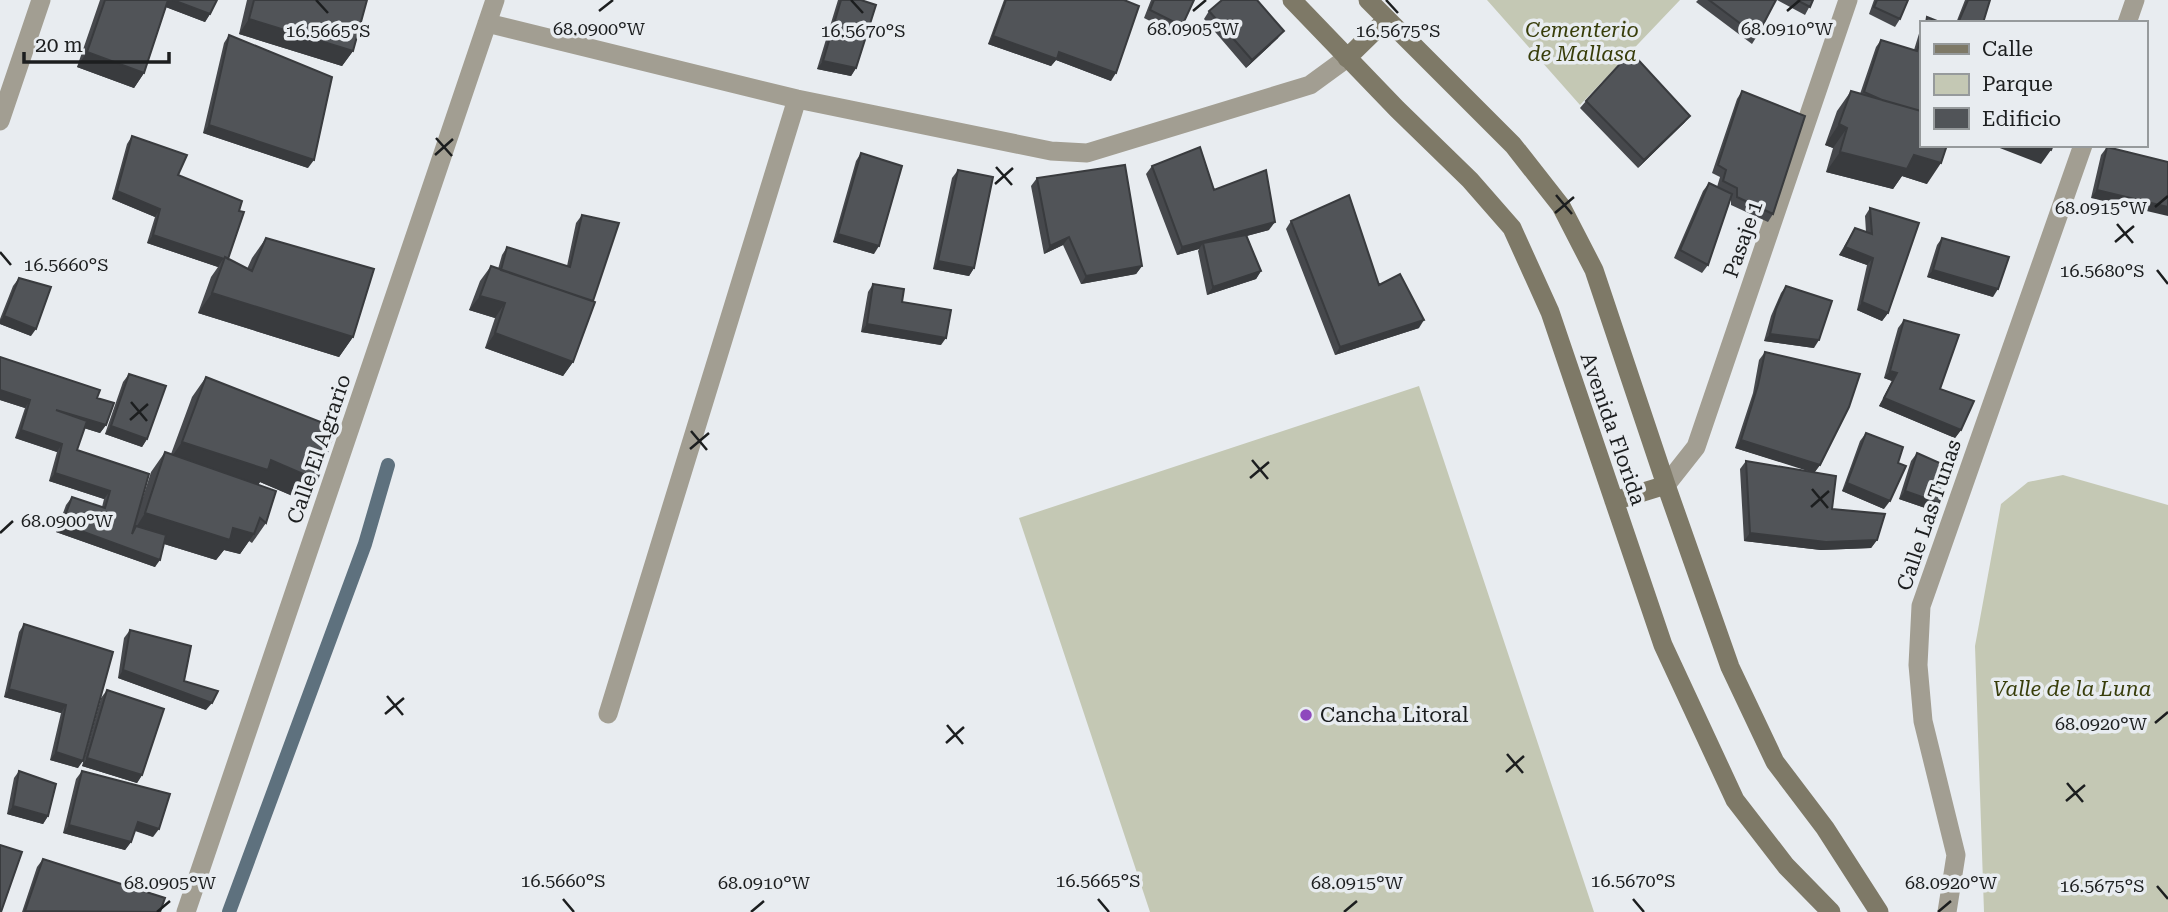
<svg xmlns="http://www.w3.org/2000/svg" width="2168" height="912" viewBox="0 0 2168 912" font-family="'Roboto Serif',serif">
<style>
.green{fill:#c4c8b4}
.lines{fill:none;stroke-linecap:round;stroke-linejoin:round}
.stream{stroke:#5e717e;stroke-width:14}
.minor{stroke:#a29e92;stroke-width:19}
.secondary{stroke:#7e7967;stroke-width:19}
.wall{fill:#46484c}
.shaded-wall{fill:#393b3e}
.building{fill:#515458;stroke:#393b3e;stroke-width:2}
.ticks{fill:none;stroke:#1c1e1f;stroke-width:2.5}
.poi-dot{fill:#8e49bd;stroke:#e8ecf0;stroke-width:2.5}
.labels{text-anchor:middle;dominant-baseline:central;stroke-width:7;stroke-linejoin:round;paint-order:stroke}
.park-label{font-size:21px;font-style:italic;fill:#383d0a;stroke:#e8ecf0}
.street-label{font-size:21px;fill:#1c1e1f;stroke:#e8ecf0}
.poi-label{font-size:21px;fill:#1c1e1f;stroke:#e8ecf0;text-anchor:start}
.ticks-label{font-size:18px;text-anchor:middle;fill:#1c1e1f;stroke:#e8ecf0;stroke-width:7;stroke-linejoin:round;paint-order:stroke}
</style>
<rect width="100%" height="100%" fill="#e8ecf0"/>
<!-- green -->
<path class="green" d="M1487 0H1680L1580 105Z
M1419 386 1594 912H1150L1019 518Z
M2063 475 2168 505V912H1984L1975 646 2001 504 2028 482Z"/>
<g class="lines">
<!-- stream -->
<path class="stream" d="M229 912 365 544 388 465"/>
<!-- minor -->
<path class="minor" d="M487 23 797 99 1051 151 1087 153 1310 85 1347 58
M2127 23 2135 0
M0 121 41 0
M1666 485 1696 447 1848 0
M608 714 797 99
M186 912 495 0
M1947 912 1956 855 1923 721 1918 665 1921 606 2083 145"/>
<!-- secondary -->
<path class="secondary" d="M1292 0 1397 109 1470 180 1512 228 1550 312 1663 645 1735 800 1786 866 1831 912
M1368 0 1513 145 1561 206 1594 270 1666 485 1730 667 1775 762 1825 828 1879 912
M1347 58 1387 19
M1614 501 1666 485"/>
</g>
<!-- wall -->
<path class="wall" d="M100 0H217L210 14 205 22 166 7 144 73 134 88 77 67Z
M247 0H367L353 51 342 66 239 34Z
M838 0H861L856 68 851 76 817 69Z
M1004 0H1124L1111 81 1056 60 1051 66 988 44Z
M1151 0H1194L1182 26 1176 34 1144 18Z
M1698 0H1776L1757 36 1752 44 1696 2Z
M1777 0H1813L1805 15Z
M1874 0H1908L1900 19 1895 27 1869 14Z
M1965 0H1990L1983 23H1956Z
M1209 11 1278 38 1246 68 1204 19Z
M1921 27V145L1927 184 1902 176 1893 189 1826 172 1833 148 1825 145 1837 111 1851 91 1860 94 1876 47 1881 40 1914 50Z
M229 35 308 168 203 133 224 43Z
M1742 91 1773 214 1768 222 1731 205V197L1708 265 1702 273 1674 258 1703 191 1709 183 1717 187 1720 177 1712 173 1737 99Z
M1586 101 1690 116 1684 123 1638 168 1580 108Z
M132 136 178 175 239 211 228 259 247 269 252 258 266 238 353 337 339 357 198 313 211 277 218 267 147 243 155 217 112 199 127 144Z
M2107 147 2168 162 2091 198 2101 155Z
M861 153 874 254 833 242 856 161Z
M1152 166 1214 190 1269 230 1247 236 1261 271 1256 279 1207 295 1198 251 1199 249 1177 255 1146 174Z
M958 170 974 268 969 276 933 269 952 178Z
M1037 178 1142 266 1136 274 1081 284 1063 245 1044 254 1031 186Z
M1870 208 1888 313 1882 321 1857 310 1867 265 1839 255 1855 228 1866 232 1865 216Z
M582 215 573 362 563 376 485 348 495 318 469 310 480 281 491 266 498 269 502 255 507 247 567 266 576 223Z
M1291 221 1379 285 1419 328 1335 355 1286 229Z
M1942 238 1993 297 1927 277 1937 245Z
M19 278 31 336 0 324V319L13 286Z
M873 284 902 302 941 345 861 332 868 292Z
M1786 286 1814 348 1764 341 1771 316 1781 293Z
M1904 320 1961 430 1955 438 1879 406 1892 381 1884 378 1898 328Z
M1765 352 1820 465 1814 473 1832 509 1877 540 1871 548 1821 550 1744 541 1740 469 1746 461 1814 472 1735 448 1753 393 1759 360Z
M129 374 147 439 142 447 105 434 123 382Z
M206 377 302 500 260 482 258 485 266 523 252 543 249 541 240 554 224 550 216 560 164 544 155 567 56 532 66 505 72 497 102 507 104 499 49 481 57 452 15 438 25 408 0 400 97 398 106 425 100 433 84 428 77 450 143 497 151 472 165 452 171 454 192 397Z
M1866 433 1884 509 1842 491 1860 441Z
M1917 453 1939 503 1934 511 1899 499 1911 461Z
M24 624 113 652 78 768 50 760 61 713 4 697 19 632Z
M130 630 184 681 206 710 118 678 124 638Z
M107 690 142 775 137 783 82 766 101 698Z
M19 771 48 816 43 824 7 814 14 778Z
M82 771 153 837 135 830 131 842 125 850 63 833 76 779Z
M43 859 160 912H22L37 867Z"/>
<!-- shaded-wall -->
<path class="shaded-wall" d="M147 0H173L210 14 205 22Z
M249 19 353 51 342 66 239 34Z
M1284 31 1278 38 1246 68 1252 60Z
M993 36 1059 52 1116 73 1111 81 1056 60 1051 66 988 44Z
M87 52 144 73 134 88 77 67Z
M823 61 856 68 851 76 817 69Z
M1690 116 1684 123 1638 168 1644 160Z
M1839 124 1847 128 1833 148 1825 145Z
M209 125 314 160 308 168 203 133Z
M1992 145H2040L2051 150 2041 164Z
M1840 152 1914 155 1941 163 1927 184 1902 176 1893 189 1826 172Z
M2097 190 2168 207V216L2091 198Z
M117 191 160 209 155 217 112 199Z
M1275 222 1269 230 1204 247 1203 243 1199 249 1177 255 1182 247Z
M838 234 879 246 874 254 833 242Z
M153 235 223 259 218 267 147 243Z
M1069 237 1063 245 1044 254 1050 246Z
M1845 247 1873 258 1867 265 1839 255Z
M938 261 974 268 969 276 933 269Z
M1142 266 1136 274 1081 284 1086 276Z
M1933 270 1998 289 1993 297 1927 277Z
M1261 271 1256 279 1207 295 1213 287Z
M212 293 353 337 339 357 198 313Z
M480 296 505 303 495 318 469 310Z
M1862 302 1888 313 1882 321 1857 310Z
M4 316 36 329 31 336 0 324V321Z
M1424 320 1419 328 1335 355 1340 347Z
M867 324 946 338 941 345 861 332Z
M495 333 573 362 563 376 485 348Z
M1770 334 1819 340 1814 348 1764 341Z
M1890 371 1897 373 1892 381 1884 378Z
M0 390 30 400 25 408 0 400Z
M1884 398 1961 430 1955 438 1879 406Z
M56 410 106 425 100 433 51 418Z
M111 426 147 439 142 447 105 434Z
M21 430 62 444 57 452 15 438Z
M1741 440 1820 465 1814 473 1735 448Z
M182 442 271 460 317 480 302 500 260 482 254 491 168 462Z
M55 473 110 491 104 499 49 481Z
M1847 483 1890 501 1884 509 1842 491Z
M1905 491 1939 503 1934 511 1899 499Z
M145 513 233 528 254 534 240 554 224 550 216 560 132 534Z
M62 524 160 560 155 567 56 532Z
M1750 533 1877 540 1871 548 1821 550 1744 541Z
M123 670 212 703 206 710 118 678Z
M9 689 66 705 61 713 4 697Z
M56 752 83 761 78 768 50 760Z
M87 758 142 775 137 783 82 766Z
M13 806 48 816 43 824 7 814Z
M138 822 159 829 153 837 132 830Z
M69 825 131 842 125 850 63 833Z"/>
<!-- building -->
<path class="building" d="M105 0H168L144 73 87 52Z
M173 0H217L210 14Z
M254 0H367L353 51 249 19Z
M841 0H861L876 5 856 68 823 61Z
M1006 0H1124L1139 6 1116 73 1059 52 1057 59 993 36Z
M1154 0H1194L1182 26 1150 10Z
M1222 0H1257L1284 31 1252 60 1209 11Z
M1709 0H1776L1757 36Z
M1797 0H1813L1810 7Z
M1877 0H1908L1900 19 1874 7Z
M1968 0H1990L1983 23H1958Z
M1927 17 1942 23H1926Z
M229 35 332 77 314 160 209 125Z
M1921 37V111L1882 100 1864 92 1881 40 1917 51Z
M1631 52 1690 116 1644 160 1586 101Z
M1742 91 1805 116 1773 214 1737 197V188L1723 181 1726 170 1718 165Z
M1851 91 1921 111V145H1947L1941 163 1914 155 1907 169 1840 152 1847 128 1839 124Z
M132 136 187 155 178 175 242 201 239 211 244 212 228 259 225 257 224 259 153 235 160 209 117 191Z
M2040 145H2053L2051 150Z
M1200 147 1214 190 1266 170 1275 222 1182 247 1152 166Z
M2107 147 2168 162V207L2097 190Z
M861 153 902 166 879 246 838 234Z
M1125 165 1142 266 1086 276 1069 237 1050 246 1037 178Z
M958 170 993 177 974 268 938 261Z
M1709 183 1732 194 1708 265 1680 250Z
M1349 195 1379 285 1400 274 1424 320 1340 347 1291 221Z
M1870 208 1919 223 1888 313 1862 302 1873 258 1845 247 1855 228 1872 234Z
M582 215 619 223 593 301 501 270 507 247 570 267Z
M1246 235 1261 271 1213 287 1203 243Z
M266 238 374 269 353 337 212 293 225 257 252 271Z
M1942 238 2009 257 1998 289 1933 270Z
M491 266 595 302 573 362 495 333 505 303 480 296Z
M19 278 51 287 36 329 4 316Z
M873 284 904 289 902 302 951 310 946 338 867 324Z
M1786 286 1832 301 1819 340 1770 334 1776 309Z
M1904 320 1959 335 1940 389 1974 401 1961 430 1884 398 1897 373 1890 371Z
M1765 352 1860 374 1849 407 1820 465 1741 440 1758 385Z
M0 357 100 390 97 398 114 403 106 425 56 410 87 421 77 450 149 474 132 534 136 526 166 535 160 560 62 524 72 497 105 508 110 491 55 473 62 444 21 430 30 400 0 390Z
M129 374 166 386 147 439 111 426Z
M206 377 336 428 317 480 271 460 268 470 182 442Z
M1866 433 1903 447 1898 463 1906 466 1890 501 1847 483Z
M165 452 276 491 266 523 260 518 254 534 233 528 230 540 145 513Z
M1917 453 1951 468 1939 503 1905 491Z
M1746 461 1836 476 1832 509 1885 514 1877 540 1826 542 1750 533Z
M24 624 113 652 83 761 56 752 66 705 9 689Z
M130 630 191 646 184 681 218 691 212 703 123 670Z
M107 690 164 709 142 775 87 758Z
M19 771 56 784 48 816 13 806Z
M82 771 170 794 159 829 138 822 131 842 69 825Z
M0 845 22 852 1 912H0Z
M43 859 165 898 160 912 25 911Z"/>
<!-- ticks -->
<path class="ticks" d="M316 0 328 13M851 0 863 13M1386 0 1398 13M599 11 613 0M1193 11 1206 0M1787 11 1800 0M436 138 452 156M435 155 453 139M996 167 1012 185M995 184 1013 168M1556 195 1572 214M2155 207 2168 196M1555 213 1574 197M2117 224 2133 243M2115 242 2134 226M0 252 11 265M2157 270 2168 284M131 402 147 421M130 420 148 404M691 431 707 450M690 449 709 433M1252 460 1268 479M1250 478 1269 462M1812 489 1828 508M1811 507 1829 491M0 533 13 521M387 696 403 715M385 714 404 698M2155 723 2168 712M947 725 963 744M946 743 964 727M1507 754 1523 773M1506 772 1524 756M2067 783 2083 802M2066 801 2085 785M2157 886 2168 899M563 899 574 912M1098 899 1109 912M1633 899 1644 912M157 912 170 901M751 912 764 901M1344 912 1357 901M1938 912 1951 901"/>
<!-- markers -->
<circle class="poi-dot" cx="1306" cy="715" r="7"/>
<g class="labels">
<!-- park labels -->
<g class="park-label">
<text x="1582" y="30">Cementerio<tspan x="1582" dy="24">de Mallasa</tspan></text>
<text x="2072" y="689">Valle de la Luna</text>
</g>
<!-- street labels -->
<g class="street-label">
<text transform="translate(1743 239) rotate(-71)">Pasaje 1</text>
<text transform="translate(1613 429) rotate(71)">Avenida Florida</text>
<text transform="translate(319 449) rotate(-71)">Calle El Agrario</text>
<text transform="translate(1929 515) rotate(-71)">Calle Las Tunas</text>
</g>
<!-- poi labels -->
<g class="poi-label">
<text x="1320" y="715">Cancha Litoral</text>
</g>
</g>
<g class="ticks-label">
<text x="599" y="35">68.0900°W</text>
<text x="1193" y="35">68.0905°W</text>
<text x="1787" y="35">68.0910°W</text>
<text x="328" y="37">16.5665°S</text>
<text x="863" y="37">16.5670°S</text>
<text x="1398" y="37">16.5675°S</text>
<text x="2101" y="214">68.0915°W</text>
<text x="66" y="271">16.5660°S</text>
<text x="2102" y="277">16.5680°S</text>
<text x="67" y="527">68.0900°W</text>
<text x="2101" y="730">68.0920°W</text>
<text x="563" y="887">16.5660°S</text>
<text x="1098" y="887">16.5665°S</text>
<text x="1633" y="887">16.5670°S</text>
<text x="170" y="889">68.0905°W</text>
<text x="764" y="889">68.0910°W</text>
<text x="1357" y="889">68.0915°W</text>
<text x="1951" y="889">68.0920°W</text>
<text x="2102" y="892">16.5675°S</text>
</g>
<!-- legend -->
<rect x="1920" y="21" width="228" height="126" fill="#e8ecf0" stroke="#969a9c" stroke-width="2"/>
<rect x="1934" y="44" width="35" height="10" fill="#7e7967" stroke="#969a9c" stroke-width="2"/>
<text x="1982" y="56" font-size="21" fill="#1c1e1f">Calle</text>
<rect x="1934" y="74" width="35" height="21" fill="#c4c8b4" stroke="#969a9c" stroke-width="2"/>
<text x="1982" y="91" font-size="21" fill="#1c1e1f">Parque</text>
<rect x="1934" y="108" width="35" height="21" fill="#515458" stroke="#969a9c" stroke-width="2"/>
<text x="1982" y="126" font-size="21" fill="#1c1e1f">Edificio</text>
<!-- scale -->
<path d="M24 52v10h145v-10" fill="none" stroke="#1c1e1f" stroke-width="3.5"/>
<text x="35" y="52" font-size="21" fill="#1c1e1f" stroke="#e8ecf0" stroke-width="5" paint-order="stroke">20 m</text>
</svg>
